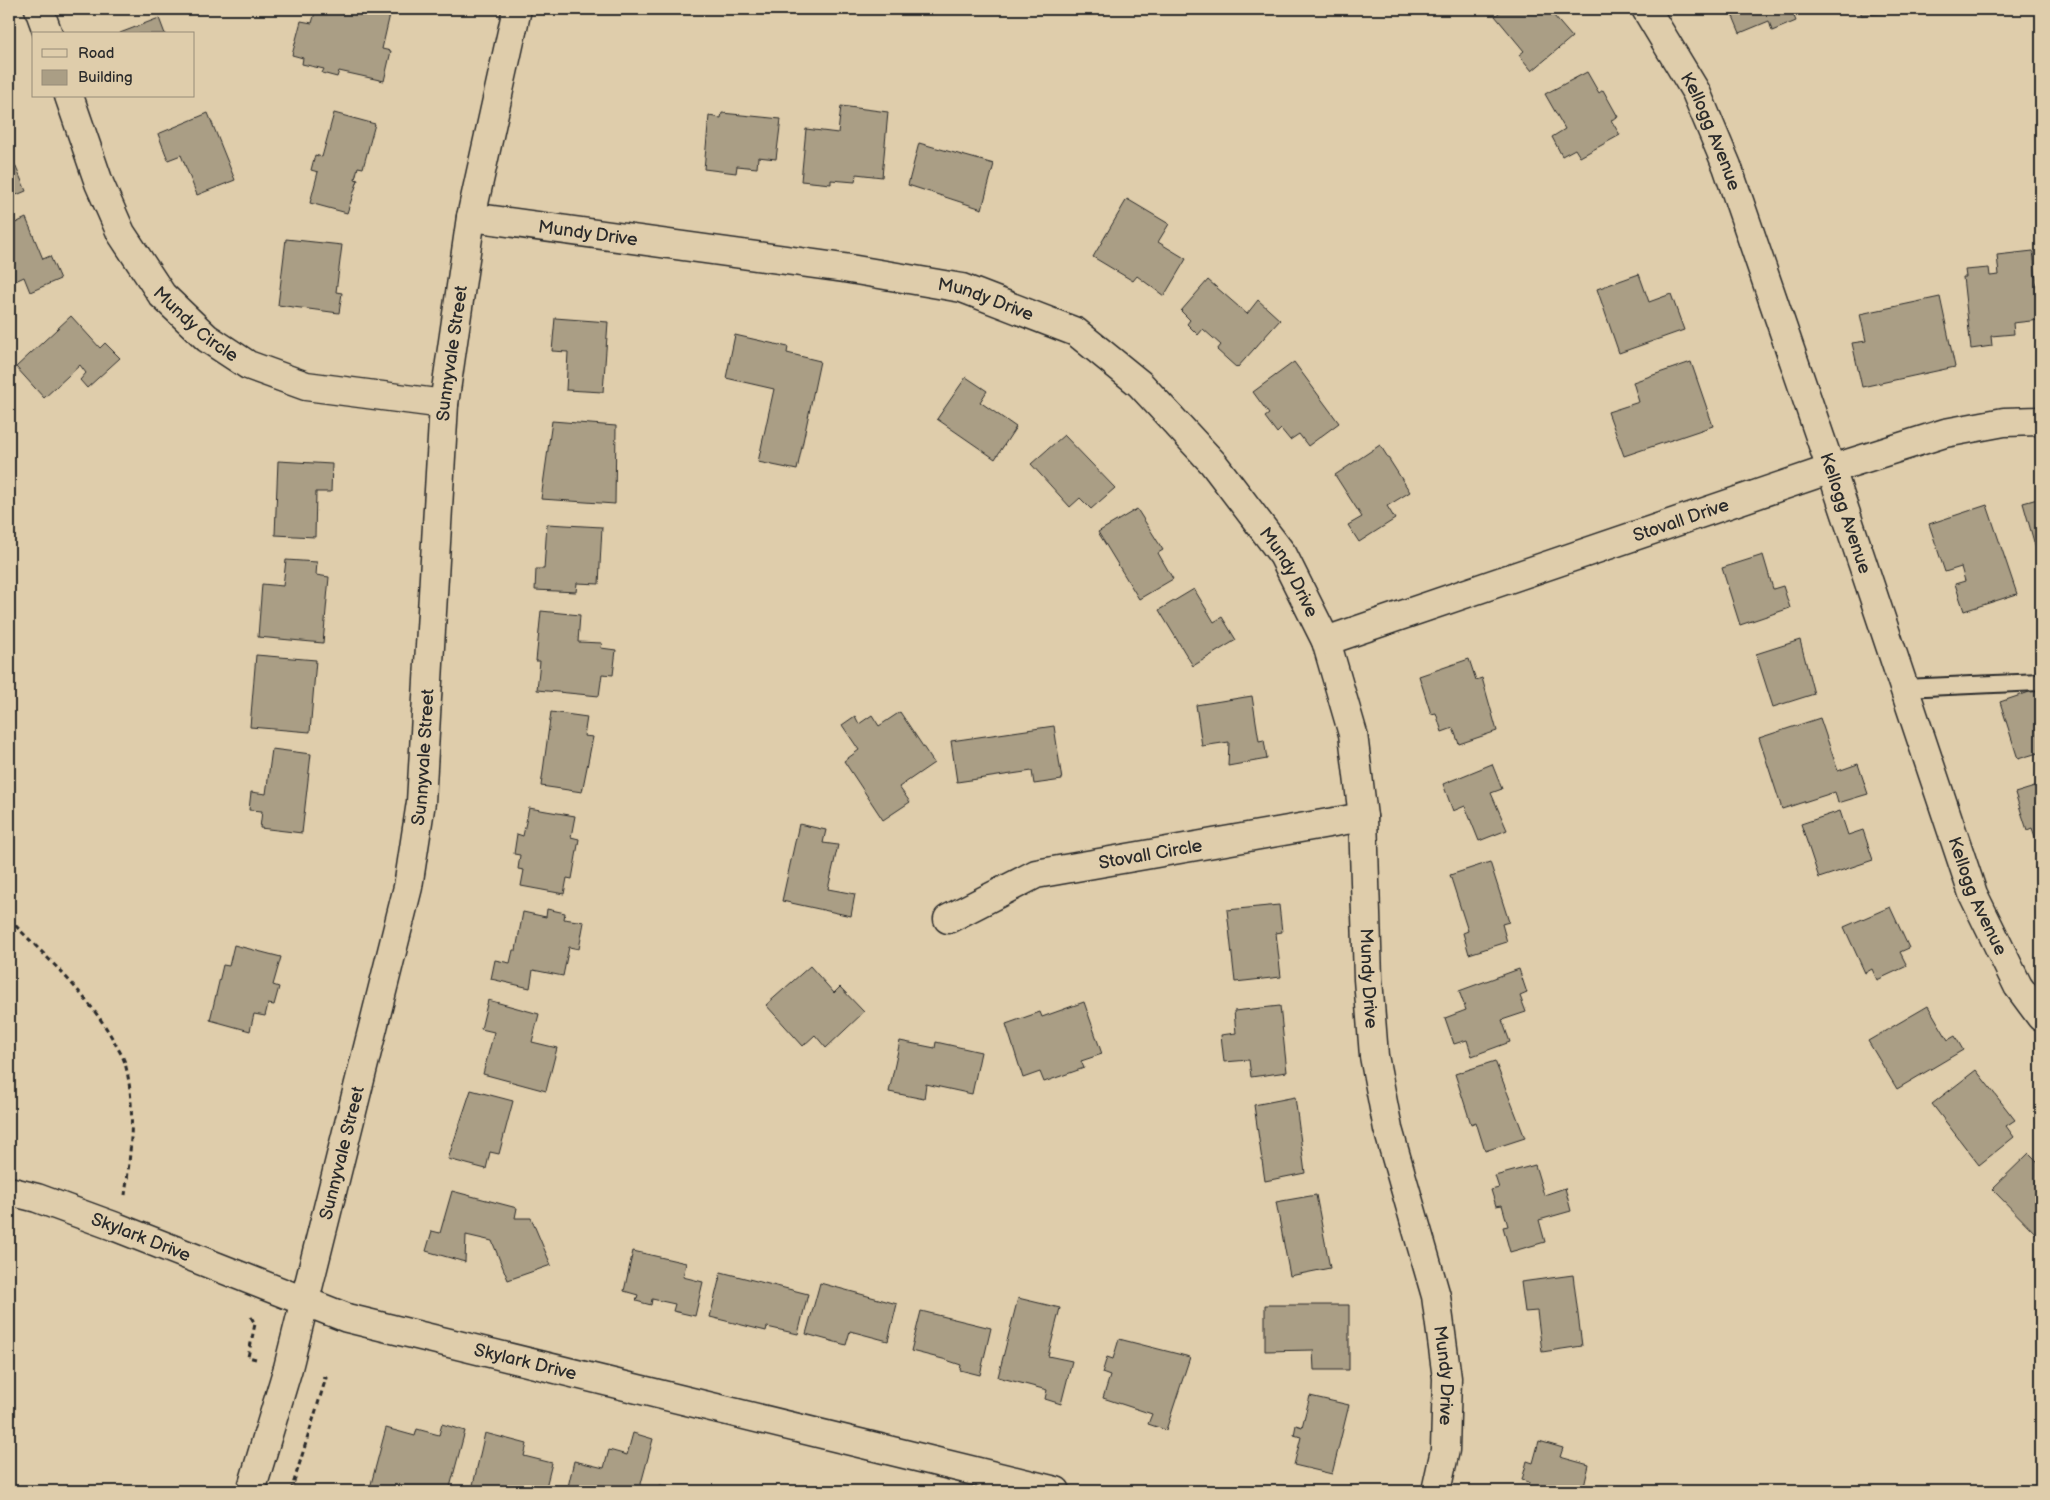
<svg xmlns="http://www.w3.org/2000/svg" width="2050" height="1500" viewBox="0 0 2050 1500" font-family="'Balsamiq Sans',sans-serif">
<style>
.building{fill:#aa9e85;stroke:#2b2b2b}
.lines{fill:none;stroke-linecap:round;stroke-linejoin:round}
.service-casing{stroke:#2b2b2b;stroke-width:20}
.minor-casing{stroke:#2b2b2b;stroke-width:31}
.tertiary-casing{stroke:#2b2b2b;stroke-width:31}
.path{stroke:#2b2b2b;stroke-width:3;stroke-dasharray:5 4;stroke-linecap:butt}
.service{stroke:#dfcdab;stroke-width:16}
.minor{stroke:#dfcdab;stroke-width:28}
.tertiary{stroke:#dfcdab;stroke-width:28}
.labels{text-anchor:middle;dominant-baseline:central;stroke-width:5;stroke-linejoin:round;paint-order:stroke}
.street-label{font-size:18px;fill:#2b2b2b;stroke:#dfcdab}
</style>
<rect width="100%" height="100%" fill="#dfcdab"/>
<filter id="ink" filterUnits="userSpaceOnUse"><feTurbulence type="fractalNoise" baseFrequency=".02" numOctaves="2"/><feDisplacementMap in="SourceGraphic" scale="10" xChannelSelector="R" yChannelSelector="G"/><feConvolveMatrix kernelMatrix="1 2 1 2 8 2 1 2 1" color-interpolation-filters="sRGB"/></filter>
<g filter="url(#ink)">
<!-- building -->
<path class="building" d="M316 9 391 10 382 49 391 51 384 81 339 71 337 77 322 73 324 69 302 64 303 58 292 55 301 21 312 23Z
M1504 9H1548L1572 37 1532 71 1519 55 1524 51 1495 16Z
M1730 9H1791L1796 21 1772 31 1769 21 1740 33Z
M1861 9H1894V13L1861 15Z
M159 18 165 34H120V33Z
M1587 72 1599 93 1603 90 1618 117 1611 120 1620 135 1580 157 1575 149 1562 156 1552 137 1565 129 1545 94Z
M841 106 888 112 882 177 856 174 855 182 831 180V184L801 181 806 129 838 133Z
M208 113 235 180 197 195 181 155 168 160 158 134Z
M334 113 375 124 363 168 358 167 355 179 358 180 347 213 310 203 318 172 311 170 315 155 322 157Z
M722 113 781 119 776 159 758 157 757 168 737 166 736 173 704 169 709 116 721 118Z
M919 143 994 164 982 209 908 185Z
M9 151 26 191 9 198Z
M1127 199 1169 224 1158 242 1186 259 1164 296 1137 276 1133 281 1093 257Z
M26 218 43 259 50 256 60 279 30 292 24 277 9 284V226Z
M286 239 342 245 336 292 342 293 339 313 278 305Z
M2033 251 2040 320 2013 323 2014 334 1991 336 1992 346 1971 349 1963 277H1966L1965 270 1989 268 1990 276 1999 275 1997 255Z
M1639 274 1649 302 1671 294 1684 330 1619 353 1597 289Z
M1208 280 1247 314 1258 300 1280 320 1237 368 1217 350 1221 345 1203 329 1198 335 1187 324 1190 320 1181 311Z
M1940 297 1955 367 1862 387 1852 343 1866 341 1860 314Z
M71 316 100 348 105 343 120 358 87 388 80 380 86 373 80 365 44 398 16 367Z
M555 318 608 322 603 392 566 390 568 352 552 351Z
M735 335 788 347 787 353 820 361 797 470 758 462 774 389 726 378Z
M1294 362 1339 423 1308 446 1299 434 1290 440 1281 429 1277 433 1265 417 1269 414 1253 392Z
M1691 362 1713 426 1624 456 1608 412 1639 402 1633 382Z
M966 377 987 391 980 402 1016 427 995 459 937 419Z
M552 421 616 426 615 504 541 499Z
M1064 435 1115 488 1091 509 1080 498 1070 507 1031 464Z
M1380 445 1410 492 1387 506 1395 519 1359 542 1348 525 1362 517 1335 475Z
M278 461 332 464 331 492H316L315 537 275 535Z
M2041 498V555L2038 556 2023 503Z
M1987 505 2017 594 1964 611 1955 584 1965 581 1961 567 1945 572 1929 524Z
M1137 509 1163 550 1158 553 1173 579 1139 599 1098 532Z
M547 524 602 527 599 584 577 583 576 592 535 590 536 569H544Z
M1763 555 1773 589 1783 586 1790 608 1740 625 1722 568Z
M286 560 317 562 316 575 329 577 323 643 258 637 262 584 283 586Z
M1194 589 1214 622 1222 617 1236 640 1193 666 1159 610Z
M541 611 580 615 578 642 602 643 601 648 616 650 613 675 602 674 599 696 537 690 540 661H536Z
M1800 640 1814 694 1773 707 1756 654Z
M256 655 316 660 310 732 250 727Z
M1469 659 1476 680 1482 678 1497 731 1459 744 1453 728 1442 732 1436 713 1431 714 1419 676Z
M2041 688V752L2018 759 2000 702Z
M1252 696 1259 741 1264 740 1267 759 1228 766 1229 742 1202 746 1196 705Z
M551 712 587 717 584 736 593 737 582 792 541 786Z
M900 712 934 763 899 787 910 802 883 820 844 761 859 750 842 725 855 716 859 724 872 715 879 726Z
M1820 718 1838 771 1858 764 1868 794 1838 803 1835 792 1782 809 1759 738Z
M1054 726 1062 780 1034 784 1032 771 957 782 951 741Z
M272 749 311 754 302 833 260 828 262 811 249 810 251 792 266 794Z
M1492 764 1502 789 1491 793 1507 830 1479 841 1465 806 1453 811 1443 784Z
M2041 785V847L2039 848 2032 828 2027 830 2015 793Z
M529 808 575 816 571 837 579 839 572 879 567 878 564 894 521 886 524 870 518 869 520 855 514 854 517 834 523 836Z
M1840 811 1848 835 1863 830 1873 860 1819 878 1801 824Z
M799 824 826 830 823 843 838 845 828 889 855 894 851 916 782 901Z
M1490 862 1509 922 1502 924 1507 942 1469 954 1463 933 1468 931 1450 875Z
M1279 905 1282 932 1276 933 1281 977 1235 982 1227 910Z
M1890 907 1909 948 1900 952 1907 966 1877 980 1872 969 1865 973 1844 927Z
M547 909 565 913 564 919 584 922 579 949 569 947 563 976 533 970 530 988 491 979 495 960 510 963 513 950H516L523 912 546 917Z
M234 945 281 957 273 985 279 987 274 1005 268 1004 265 1016 254 1014 250 1031 210 1020 223 965 229 966Z
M810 966 834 993 840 987 864 1012 826 1048 815 1035 803 1046 766 1005Z
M1519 969 1527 993 1520 996 1526 1012 1502 1020 1510 1042 1472 1056 1467 1040 1454 1044 1445 1018 1466 1010 1459 991Z
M488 1000 539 1014 532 1042 557 1048 546 1091 483 1074 494 1032 481 1029Z
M1084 1002 1102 1054 1081 1061 1084 1068 1044 1082 1040 1072 1023 1078 1006 1024 1040 1012 1042 1017Z
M1280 1006 1287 1072 1251 1077 1249 1060 1224 1062 1221 1035 1236 1033 1234 1011Z
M1928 1006 1948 1040 1955 1036 1963 1050 1897 1089 1868 1041Z
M900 1041 935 1048 936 1042 981 1052 972 1094 926 1084 924 1099 889 1092Z
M1495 1061 1525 1138 1485 1151 1476 1122 1471 1124 1455 1074Z
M1976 1070 2015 1120 2006 1126 2014 1137 1979 1165 1932 1104Z
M471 1090 513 1101 499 1154 490 1152 486 1169 448 1159Z
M1295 1097 1305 1173 1265 1181 1254 1105Z
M2029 1153 2038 1162 2041 1159V1239L1992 1189Z
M1535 1165 1544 1195 1565 1188 1571 1211 1539 1220 1545 1242 1510 1252 1503 1227 1508 1226 1502 1205 1496 1206 1491 1190 1499 1188 1495 1176Z
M452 1191 517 1208 515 1218H531L551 1265 508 1280 492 1241 466 1235 465 1262 426 1251 432 1231 440 1233Z
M1316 1195 1330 1268 1290 1276 1276 1202Z
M633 1251 686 1263 683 1277 703 1282 695 1316 673 1311 675 1304 652 1299 651 1305 636 1301 638 1295 624 1291Z
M721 1272 808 1294 798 1334 767 1327 766 1331 710 1317Z
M1573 1275 1582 1346 1542 1352 1537 1311 1525 1312 1521 1282Z
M820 1283 897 1304 888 1341 850 1331 846 1345 806 1334Z
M1018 1298 1060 1308 1048 1356 1072 1361 1061 1404 1045 1399 1047 1390 998 1377Z
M1265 1305H1349V1370H1314L1313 1350 1265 1351Z
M921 1311 991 1328 980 1375 960 1370 961 1365 943 1359 911 1351Z
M1119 1339 1190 1357 1166 1430 1148 1424 1152 1414 1103 1398 1110 1376 1102 1373 1107 1357 1113 1359Z
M1310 1396 1349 1405 1332 1474 1294 1465 1301 1437 1294 1435 1296 1425 1302 1427Z
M442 1424 465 1431 449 1491H381L370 1488 386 1428 415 1436 417 1429 439 1435Z
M485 1433 527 1444 524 1456 552 1463 545 1491H498L473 1485Z
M633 1433 653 1439 639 1491H567L574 1461 604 1468 609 1450 627 1455Z
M1539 1441 1563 1448 1560 1457 1589 1465 1583 1491H1527L1529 1482 1522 1480 1527 1461 1533 1463Z
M660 1485 687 1491H658Z"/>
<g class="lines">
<!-- service casing -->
<g class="service-casing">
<path id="service" d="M1903 688 2041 682"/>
</g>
<!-- minor casing -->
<g class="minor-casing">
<g id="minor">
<path d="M39 9 48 34"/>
<path id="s1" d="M1646 9 1696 92 1727 166 1831 469 1973 894 2018 986 2041 1017"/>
<path id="s2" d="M69 96 99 183 121 233 162 295 207 338 248 365 306 386 444 404"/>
<path id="s3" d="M471 217 844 268 962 288 1076 332 1140 384 1213 463 1283 555 1326 641 1353 734 1363 817 1368 979 1374 1056 1388 1129 1436 1296 1447 1378 1445 1450 1436 1491"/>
<path id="s4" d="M1326 641 1831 469 1945 433 2004 422 2041 421"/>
<path id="s5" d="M948 919 1036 874 1363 817"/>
<path id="s6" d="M9 1191 37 1198 116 1227 347 1318 1056 1491"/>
</g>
</g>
<!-- tertiary casing -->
<g class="tertiary-casing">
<g id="tertiary">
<path id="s7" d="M251 1491 288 1368 408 887 421 802 444 404 471 217 517 9"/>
</g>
</g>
<!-- path -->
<path class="path" d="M9 919C46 957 89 995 115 1043 118 1049 123 1056 125 1063 136 1105 131 1152 125 1195
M251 1317 255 1324 248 1357 256 1359
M291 1491 326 1378 320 1376"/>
<!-- service -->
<use href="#service" class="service"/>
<!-- minor -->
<use href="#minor" class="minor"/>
<!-- tertiary -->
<use href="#tertiary" class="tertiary"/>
</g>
</g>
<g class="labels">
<!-- street labels -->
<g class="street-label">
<text stroke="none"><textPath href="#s1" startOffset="139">Kellogg Avenue</textPath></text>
<text stroke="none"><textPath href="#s3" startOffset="118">Mundy Drive</textPath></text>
<text stroke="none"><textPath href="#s3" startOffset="522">Mundy Drive</textPath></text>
<text stroke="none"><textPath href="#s2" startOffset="266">Mundy Circle</textPath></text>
<text stroke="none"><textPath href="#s7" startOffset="1160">Sunnyvale Street</textPath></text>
<text stroke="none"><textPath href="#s1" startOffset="544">Kellogg Avenue</textPath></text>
<text stroke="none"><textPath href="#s4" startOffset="375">Stovall Drive</textPath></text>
<text stroke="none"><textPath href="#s3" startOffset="942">Mundy Drive</textPath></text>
<text stroke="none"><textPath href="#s7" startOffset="755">Sunnyvale Street</textPath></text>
<text stroke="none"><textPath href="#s5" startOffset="215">Stovall Circle</textPath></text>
<text stroke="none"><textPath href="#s1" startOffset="949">Kellogg Avenue</textPath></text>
<text stroke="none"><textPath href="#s3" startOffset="1362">Mundy Drive</textPath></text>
<text stroke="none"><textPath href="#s7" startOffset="350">Sunnyvale Street</textPath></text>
<text stroke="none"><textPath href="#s6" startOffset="140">Skylark Drive</textPath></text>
<text stroke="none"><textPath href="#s6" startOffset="545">Skylark Drive</textPath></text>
<text stroke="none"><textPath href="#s3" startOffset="1768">Mundy Drive</textPath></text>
</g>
</g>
<!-- margin -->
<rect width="2050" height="1500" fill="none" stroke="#dfcdab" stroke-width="30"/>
<rect x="15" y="15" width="2020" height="1470" fill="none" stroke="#2b2b2b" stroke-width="2" filter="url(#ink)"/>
<!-- legend -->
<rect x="32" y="32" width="162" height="65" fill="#dfcdab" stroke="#978c78"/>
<rect x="42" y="49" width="25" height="8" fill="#dfcdab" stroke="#978c78"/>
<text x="78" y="58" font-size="15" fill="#2b2b2b">Road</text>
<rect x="42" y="70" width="25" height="15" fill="#aa9e85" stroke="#978c78"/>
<text x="78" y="82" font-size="15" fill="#2b2b2b">Building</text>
</svg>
